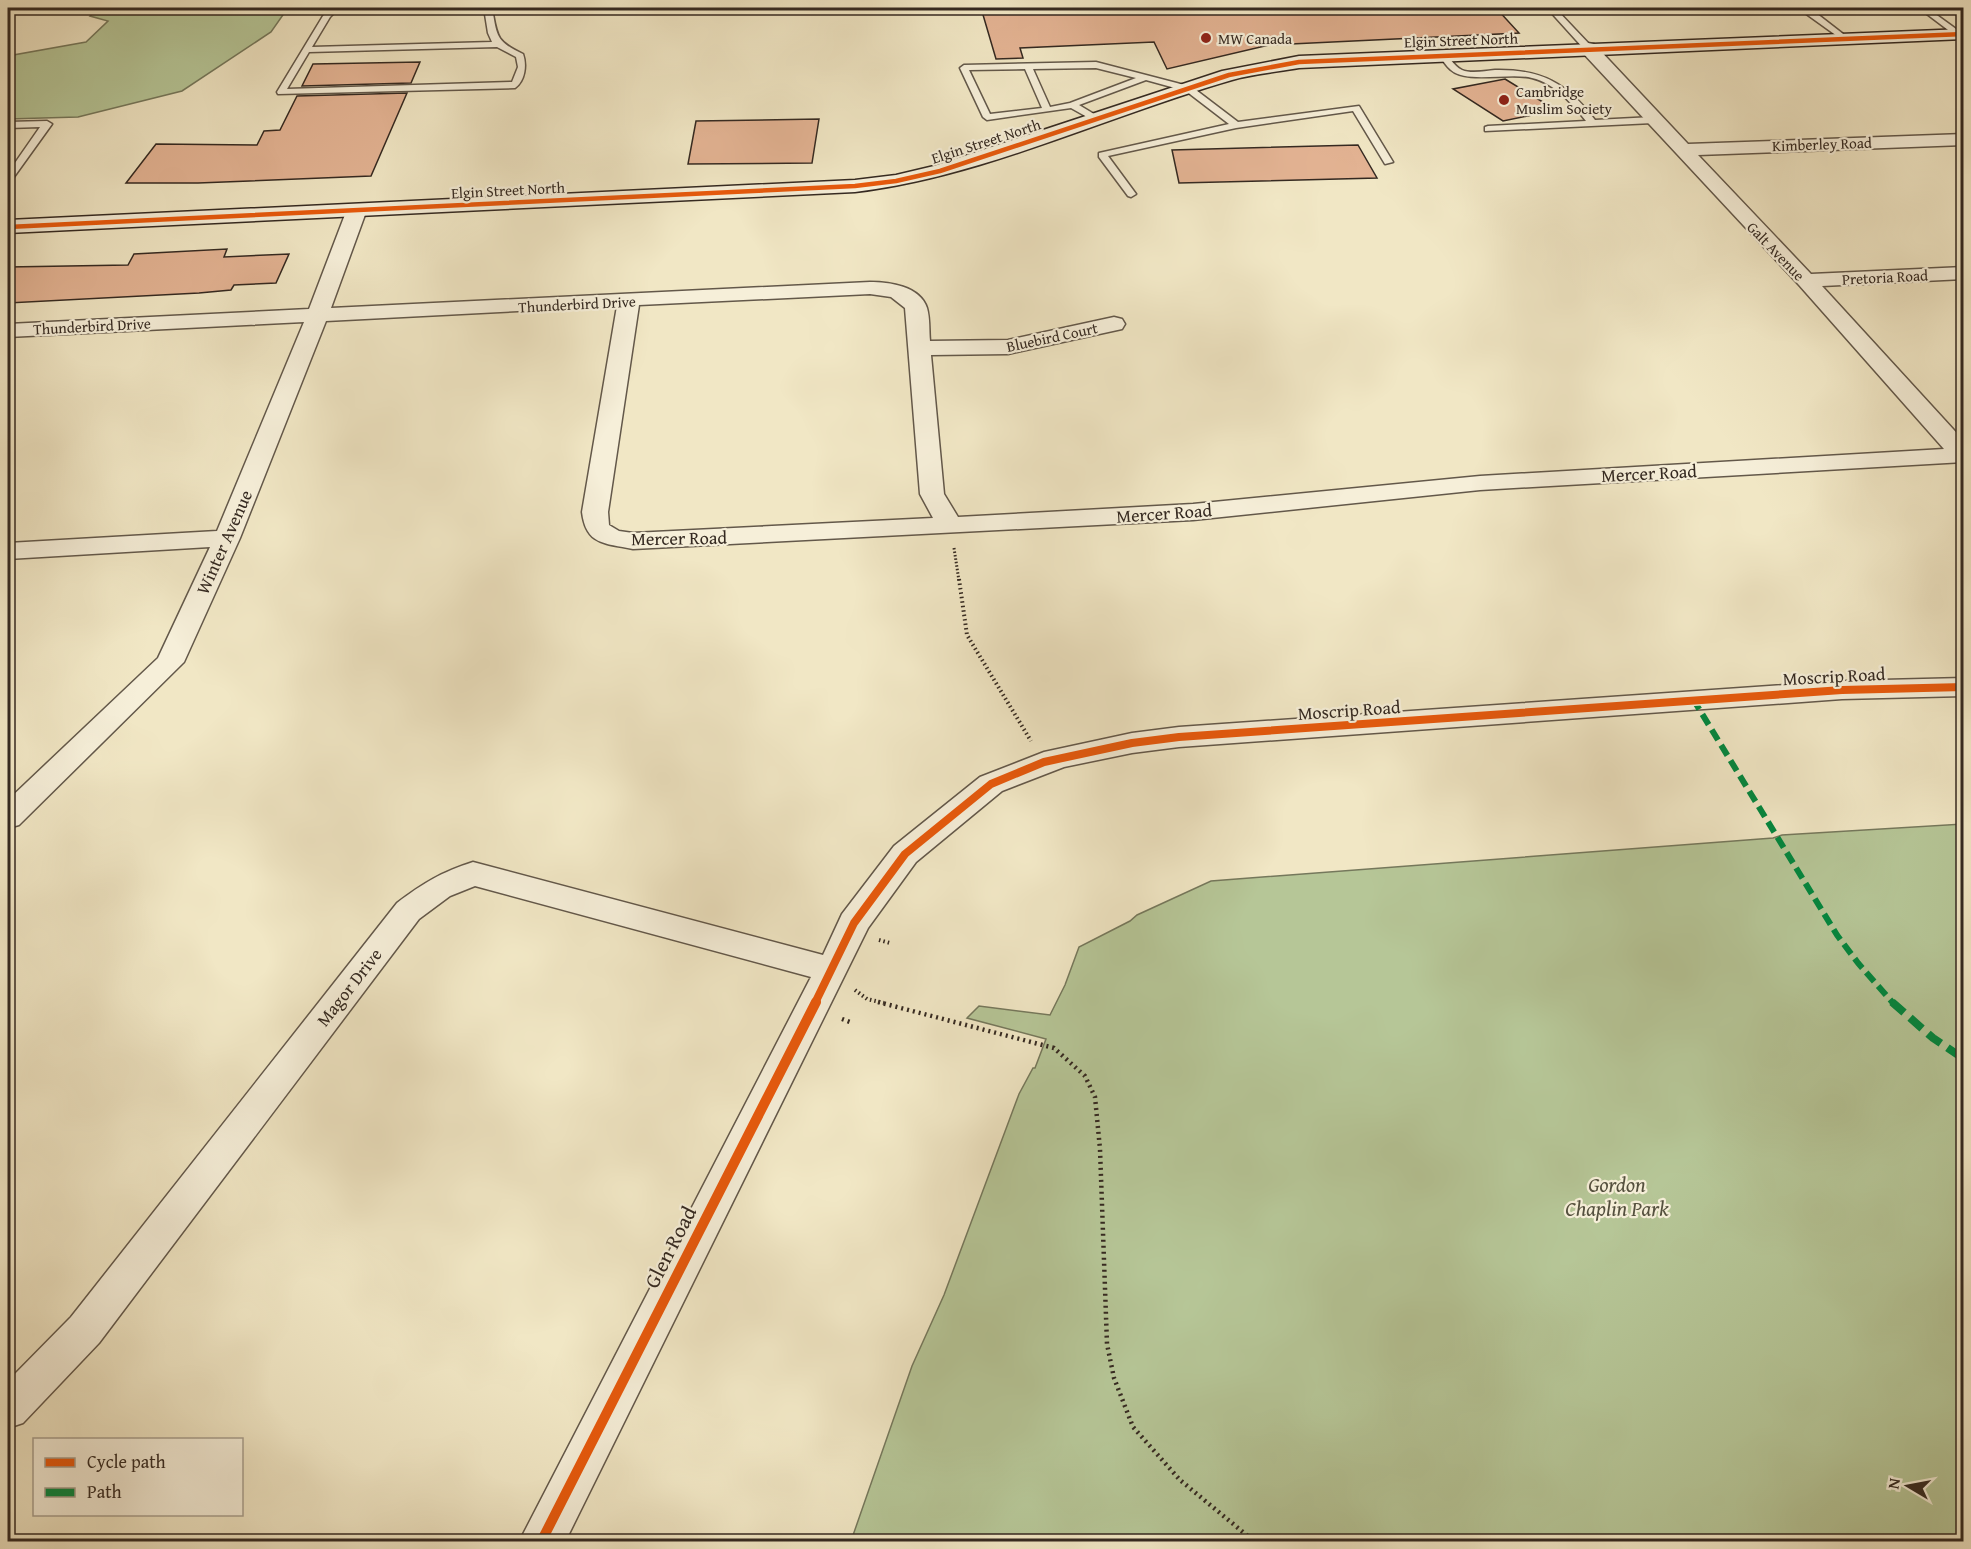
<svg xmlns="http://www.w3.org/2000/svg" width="1971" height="1549" viewBox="0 0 1971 1549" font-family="'Gentium Book Plus',serif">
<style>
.green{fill:#b6c697;stroke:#75785c;stroke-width:1.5}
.building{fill:#e3b393;stroke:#342921;stroke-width:1.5}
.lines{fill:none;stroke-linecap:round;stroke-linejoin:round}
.lane-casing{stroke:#63584a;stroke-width:3}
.street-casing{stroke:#63584a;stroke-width:3}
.secondary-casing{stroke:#342921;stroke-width:3}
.path-far2{stroke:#342921;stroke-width:3;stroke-dasharray:1.5 2;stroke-linecap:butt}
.path-far1{stroke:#342921;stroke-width:4;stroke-dasharray:1.5 3;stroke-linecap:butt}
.path{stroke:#342921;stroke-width:4.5;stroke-dasharray:2 4;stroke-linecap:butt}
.lane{fill:#f6efd9;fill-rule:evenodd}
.street{fill:#f6efd9;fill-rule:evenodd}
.secondary{fill:#f6efd9;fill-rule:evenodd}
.quiet-far1{stroke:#00873e;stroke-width:6;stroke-dasharray:12 6;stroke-linecap:butt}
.quiet{stroke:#00873e;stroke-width:8;stroke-dasharray:16 8;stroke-linecap:butt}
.cycleway-far2-casing{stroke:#f6efd9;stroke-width:7}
.cycleway-far1-casing{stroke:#f6efd9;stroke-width:11}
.cycleway-casing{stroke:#f6efd9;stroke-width:14}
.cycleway-far2{stroke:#e8590c;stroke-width:4.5}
.cycleway-far1{stroke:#e8590c;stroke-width:8}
.cycleway{stroke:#e8590c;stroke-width:10}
.poi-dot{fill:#8f2418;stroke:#f6efd9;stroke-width:2}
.labels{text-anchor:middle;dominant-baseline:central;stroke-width:4.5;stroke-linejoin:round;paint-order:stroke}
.far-poi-label{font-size:15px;fill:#342921;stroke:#f6efd9;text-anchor:start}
.far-street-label{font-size:15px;fill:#342921;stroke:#f6efd9}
.street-label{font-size:18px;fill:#342921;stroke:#f6efd9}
.near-park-label{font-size:21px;font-style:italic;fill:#54503e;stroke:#f6efd9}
.near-street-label{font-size:21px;fill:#342921;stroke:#f6efd9}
</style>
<rect width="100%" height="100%" fill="#f1e7c5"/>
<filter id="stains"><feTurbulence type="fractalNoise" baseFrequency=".00333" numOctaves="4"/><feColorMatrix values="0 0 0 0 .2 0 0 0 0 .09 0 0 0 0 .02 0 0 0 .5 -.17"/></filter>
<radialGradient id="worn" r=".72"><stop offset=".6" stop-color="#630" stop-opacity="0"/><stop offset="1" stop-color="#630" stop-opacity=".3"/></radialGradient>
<!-- green -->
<path class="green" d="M98 8H261L285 12 271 32 182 91 78 117 8 119V56L86 42 108 21 90 16Z
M1963 824V1541H851L912 1366 944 1295 1019 1094 1033 1068H1035L1046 1039 967 1018 979 1006 1050 1015 1065 985 1079 947 1130 921 1137 915 1211 881 1773 838 1782 835Z"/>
<!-- building -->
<path class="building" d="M981 8H1496L1519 33 1269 45 1167 69 1154 42 1020 48 1023 58 996 59Z
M420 62 411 83 302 86 313 64Z
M1505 79 1556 110 1503 121 1453 89Z
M407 93 371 176 198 183H126L156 144 257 145 264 131 280 130 297 96Z
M819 119 812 163 688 164 696 121Z
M1358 145 1377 178 1179 183 1172 150Z
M227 249 224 257 289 254 276 283 234 285 231 290 199 293 8 303V267L128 265 134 254Z"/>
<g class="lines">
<!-- lane casing -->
<g class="lane-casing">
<path id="lane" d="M331 8H339L330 17 312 47 492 42 488 33 484 8H492C497 35 495 41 523 54 527 65 525 81 515 88L278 94 277 92 323 16ZM497 47 516 57 518 67 512 82 287 89 309 52Z
M1547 8H1555L1591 46V50H1585Z
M1803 8 1810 9 1898 8 1894 10 1816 13 1847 37V41H1844L1805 13Z
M1919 8H1927L1963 34 1956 36Z
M1946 8H1955L1964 13V19Z
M1442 51C1450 56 1453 66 1462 70 1471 74 1485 71 1495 70 1541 69 1567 83 1595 120L1653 117 1658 120 1653 123 1485 131V127L1488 126 1586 121C1573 104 1554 83 1532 78 1511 72 1466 84 1451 70 1446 66 1443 60 1439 56L1438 54Z
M1096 62 1192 87 1238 122 1359 106 1393 162 1385 164 1353 111 1236 128 1108 156 1136 194 1131 197 1128 196 1099 157V153L1229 124 1186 91 1146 80 1079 105 1099 117V121L1096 122 1071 108 987 120 983 117 960 68 964 65ZM1096 68 1136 78 1070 103 1050 107 1033 69ZM1025 69 1042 108 990 114 969 70Z
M47 121 52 124 11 181 8 182V173L40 127 8 128V122Z"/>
</g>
<!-- street casing -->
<g class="street-casing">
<path id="street" d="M1588 43 1594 44 1688 144 1964 134V145L1698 155 1811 274 1964 267V279L1822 286 1964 441V462L1480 490 1193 520 633 549C604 543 586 545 582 512L617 306 326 321 240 538 184 662 19 825 8 828V800L158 658 210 547 8 559V543L217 531 304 322 8 337V324L309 309 346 212 349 208H363L366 212 331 308 870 282C889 282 920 286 927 308 930 318 929 331 930 341L1008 340 1114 317 1122 319 1125 324 1122 329 1008 354 931 355 944 494 958 517 1193 504 1480 476 1944 449 1799 285 1582 52 1580 48 1582 44ZM870 294 891 297 905 308 920 494 933 518 633 533 619 531 609 525 608 512 639 305Z
M1964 678V696L1842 699 1179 747 1132 753 1064 767 1002 791 916 862 868 928 565 1542H519L811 977 475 886 450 896 419 919 99 1343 23 1423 8 1428V1381L71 1317 397 903C423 883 442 872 473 862L823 955 842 914 894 846 980 777 1044 752 1132 733 1179 727 1842 681Z"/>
</g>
<!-- secondary casing -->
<g class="secondary-casing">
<path id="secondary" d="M1964 29V39L1299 68C1277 72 1253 74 1232 80 1106 116 986 176 855 192L8 233V220L855 180 896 175 934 166 1222 71 1299 56Z"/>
</g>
<!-- path-far2 -->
<path class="path-far2" d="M954 548 959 581"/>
<!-- path-far1 -->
<path class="path-far1" d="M959 579 967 635 1031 741
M879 940 890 943
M855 990 867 999 884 1003"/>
<!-- path -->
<path class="path" d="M878 1002 1054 1048 1085 1076 1095 1097 1100 1149 1107 1344 1114 1378 1133 1427 1180 1480 1255 1542
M842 1019 850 1022"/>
<!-- lane -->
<use href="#lane" class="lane"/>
<!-- street -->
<use href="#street" class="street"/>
<!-- secondary -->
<use href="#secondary" class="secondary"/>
<!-- quiet-far1 -->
<path class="quiet-far1" d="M1693 699 1837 935 1858 963 1893 1003"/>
<!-- quiet -->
<path class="quiet" d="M1892 1002 1933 1038 1964 1059"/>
<!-- cycleway-far2 casing -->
<g class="cycleway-far2-casing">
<path id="cycleway-far2" d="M8 227 855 186 896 181 940 171 1229 75 1299 62 1964 34"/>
</g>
<!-- cycleway-far1 casing -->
<g class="cycleway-far1-casing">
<path id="cycleway-far1" d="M815 1003 854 923 905 854 991 784 1044 762 1132 743 1179 737 1842 690 1964 687"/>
</g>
<!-- cycleway casing -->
<g class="cycleway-casing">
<path id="cycleway" d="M541 1542 816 1002"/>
</g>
<!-- cycleway-far2 -->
<use href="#cycleway-far2" class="cycleway-far2"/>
<!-- cycleway-far1 -->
<use href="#cycleway-far1" class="cycleway-far1"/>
<!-- cycleway -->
<use href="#cycleway" class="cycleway"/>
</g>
<!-- markers -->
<g class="poi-dot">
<circle cx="1206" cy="38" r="6"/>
<circle cx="1504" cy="100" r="6"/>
</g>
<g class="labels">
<!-- far-poi labels -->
<g class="far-poi-label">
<text x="1218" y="38">MW Canada</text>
<text x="1516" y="91">Cambridge<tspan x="1516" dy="17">Muslim Society</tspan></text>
</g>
<!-- far-street labels -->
<g class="far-street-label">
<text transform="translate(1461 40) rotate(-2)">Elgin Street North</text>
<text transform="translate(986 141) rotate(-18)">Elgin Street North</text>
<text transform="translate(1822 144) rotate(-2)">Kimberley Road</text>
<text transform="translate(508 190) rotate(-3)">Elgin Street North</text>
<text transform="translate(1776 251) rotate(46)">Galt Avenue</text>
<text transform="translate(1885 277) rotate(-3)">Pretoria Road</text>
<text transform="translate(577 304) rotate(-3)">Thunderbird Drive</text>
<text transform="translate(92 326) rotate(-3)">Thunderbird Drive</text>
<text transform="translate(1052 337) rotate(-12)">Bluebird Court</text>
</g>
<!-- street labels -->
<g class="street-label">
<text transform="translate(1649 473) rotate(-3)">Mercer Road</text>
<text transform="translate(1164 513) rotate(-4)">Mercer Road</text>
<text transform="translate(679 538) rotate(-1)">Mercer Road</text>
<text transform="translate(224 542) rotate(-66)">Winter Avenue</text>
<text transform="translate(1834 676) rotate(-3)">Moscrip Road</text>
<text transform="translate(1349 710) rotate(-4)">Moscrip Road</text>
<text transform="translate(349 987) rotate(-52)">Magor Drive</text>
</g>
<!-- near-park labels -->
<g class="near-park-label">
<text x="1617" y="1184">Gordon<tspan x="1617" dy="24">Chaplin Park</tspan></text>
</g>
<!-- near-street labels -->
<g class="near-street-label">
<text transform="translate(670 1247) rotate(-63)">Glen Road</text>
</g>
</g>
<!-- margin -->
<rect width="1971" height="1549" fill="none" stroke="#f1e7c5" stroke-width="30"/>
<rect x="9" y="9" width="1953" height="1531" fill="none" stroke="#342921" stroke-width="3"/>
<rect x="15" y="15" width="1941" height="1519" fill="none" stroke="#342921" stroke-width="1.5"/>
<!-- legend -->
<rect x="33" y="1438" width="210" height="78" fill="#f6efd9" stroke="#a8a08f" stroke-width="1.5"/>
<rect x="45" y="1458" width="30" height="9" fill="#e8590c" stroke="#a8a08f" stroke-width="1.5"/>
<text x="87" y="1468" font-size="18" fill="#342921">Cycle path</text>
<rect x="45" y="1488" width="30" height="9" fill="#00873e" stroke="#a8a08f" stroke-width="1.5"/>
<text x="87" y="1498" font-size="18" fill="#342921">Path</text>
<!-- north arrow -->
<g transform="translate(1908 1486) rotate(280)" stroke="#f6efd9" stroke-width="4.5" paint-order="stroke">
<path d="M0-4.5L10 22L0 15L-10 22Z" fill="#342921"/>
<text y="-9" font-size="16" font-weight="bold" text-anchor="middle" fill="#342921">N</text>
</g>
<rect width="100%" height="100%" filter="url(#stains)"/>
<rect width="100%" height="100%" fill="url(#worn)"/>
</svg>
